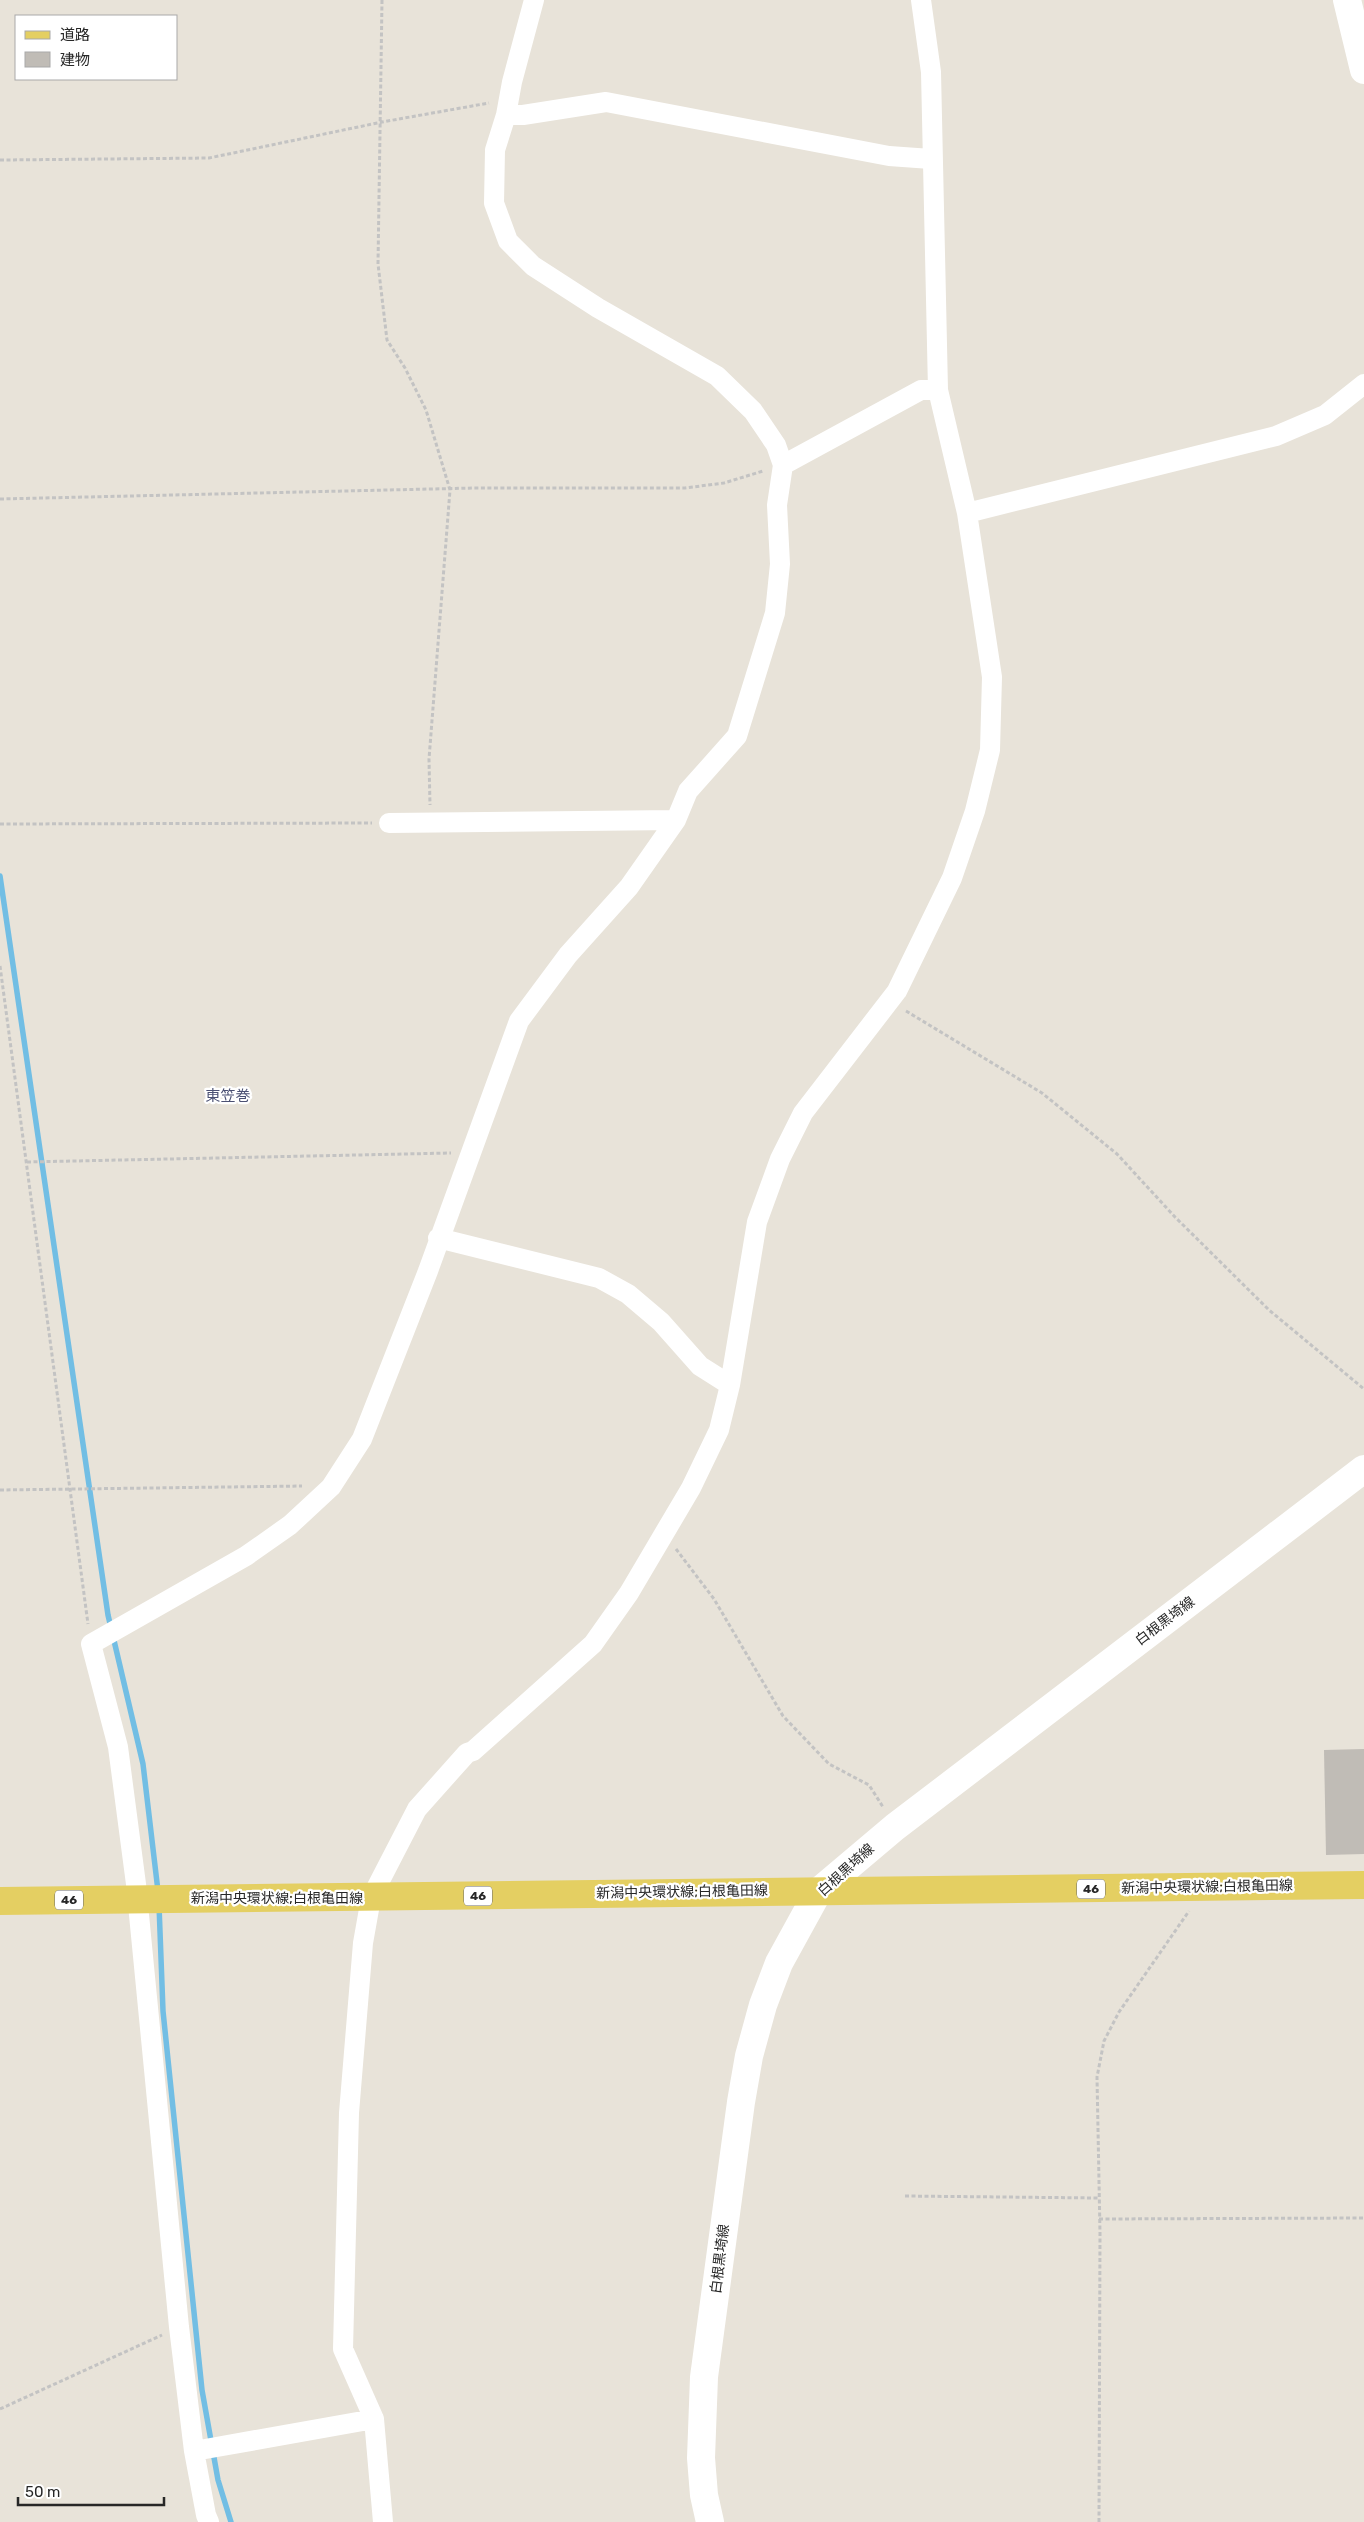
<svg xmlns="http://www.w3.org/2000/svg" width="1364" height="2522" viewBox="0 0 1364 2522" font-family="Rubik,'Noto Sans JP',sans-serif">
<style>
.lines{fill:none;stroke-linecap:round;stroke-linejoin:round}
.stream{stroke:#72bee4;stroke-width:5.5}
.building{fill:#c0bcb6}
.path{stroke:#c3c3c3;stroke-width:3;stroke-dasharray:4 2.5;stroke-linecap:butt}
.street{stroke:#fff;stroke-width:20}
.secondary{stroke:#fff;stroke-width:28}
.primary{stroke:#e4cf62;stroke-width:28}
.labels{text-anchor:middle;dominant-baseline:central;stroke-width:4.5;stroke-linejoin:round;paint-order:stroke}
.shield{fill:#fff;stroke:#686868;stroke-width:1}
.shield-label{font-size:12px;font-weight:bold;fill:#272727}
.street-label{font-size:14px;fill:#272727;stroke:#fff}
.neighbourhood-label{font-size:15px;fill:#4b5073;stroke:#fff}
</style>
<rect width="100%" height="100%" fill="#e8e3d9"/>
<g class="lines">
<!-- stream -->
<path class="stream" d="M0 876 108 1615 143 1764 158 1891
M159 1905 163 2011 202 2390 218 2480 231 2522"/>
</g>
<!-- building -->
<path class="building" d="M1364 1749V1854L1326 1855 1324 1750Z"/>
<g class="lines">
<!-- path -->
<path class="path" d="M382 0 378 264 387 340 405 368 426 410 450 490 429 759 430 805
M0 160 209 158 382 122 489 103
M0 499 474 488H685L724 483 763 471
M0 824 372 823
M0 966 88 1624
M906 1011 1042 1093 1117 1154 1175 1217 1269 1310 1364 1389
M27 1162 451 1153
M0 1490 302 1486
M676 1549 714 1599 783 1716 829 1764 869 1785 883 1807
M905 2196 1099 2198
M1099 2219 1364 2218
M0 2409 162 2335
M1099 2522 1100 2233 1097 2077 1104 2041 1119 2012 1189 1911"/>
<!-- street -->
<path class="street" d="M506 115H523L606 102 889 156 931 159
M783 465 921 390H938
M967 513 1276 436 1325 415 1364 384
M389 823 676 820
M438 1238 599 1278 628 1294 661 1322 700 1366 730 1385
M194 2451 374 2419
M209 2522 206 2515 194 2451 179 2327 136 1884 118 1747 91 1644 246 1556 290 1525 331 1487 362 1439 428 1271 519 1021 568 955 629 887 676 820 688 791 737 736 775 613 780 564 777 505 783 465 776 445 753 411 717 376 598 308 533 266 508 241 494 203 495 150 506 115 512 82 534 0
M383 2522 374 2419 343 2349 349 2113 363 1943 371 1898 417 1809 467 1753 473 1751 593 1644 629 1593 691 1488 719 1430 730 1385 757 1222 780 1159 803 1113 897 991 952 878 975 811 990 750 992 677 967 513 938 390 931 72 921 0"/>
<!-- secondary -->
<path class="secondary" d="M1347 0 1364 70
M710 2522 704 2495 701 2458 704 2377 741 2102 749 2056 763 2005 779 1963 818 1892 895 1827 1364 1469"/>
<!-- primary -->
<path class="primary" d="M0 1901 1364 1885"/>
</g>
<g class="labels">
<!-- shield labels -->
<g class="shield">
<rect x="1077" y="1879.5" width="28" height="19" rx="4"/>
<rect x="464" y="1886.5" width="28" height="19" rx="4"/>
<rect x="55" y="1890.5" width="28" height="19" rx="4"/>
</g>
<g class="shield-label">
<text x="1091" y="1889">46</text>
<text x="478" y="1896">46</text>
<text x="69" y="1900">46</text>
</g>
<!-- street labels -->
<g class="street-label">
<text transform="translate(1165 1621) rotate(-37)">白根黒埼線</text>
<text transform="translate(846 1870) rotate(-42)">白根黒埼線</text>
<text transform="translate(1207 1887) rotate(-1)">新潟中央環状線;白根亀田線</text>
<text transform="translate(682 1892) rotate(-1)">新潟中央環状線;白根亀田線</text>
<text x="277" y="1898">新潟中央環状線;白根亀田線</text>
<text transform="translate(720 2259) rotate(-83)">白根黒埼線</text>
</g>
<!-- neighbourhood labels -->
<g class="neighbourhood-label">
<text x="228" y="1096">東笠巻</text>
</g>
</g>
<!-- legend -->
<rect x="15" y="15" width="162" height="65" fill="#ffffff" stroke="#a9a9a9"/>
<rect x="25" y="31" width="25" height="8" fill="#e4cf62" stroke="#a9a9a9"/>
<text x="60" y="40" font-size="15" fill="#272727">道路</text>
<rect x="25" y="52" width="25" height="15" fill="#c0bcb6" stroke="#a9a9a9"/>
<text x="60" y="65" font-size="15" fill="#272727">建物</text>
<!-- scale -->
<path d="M18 2497v8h146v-8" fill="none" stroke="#272727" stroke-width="2.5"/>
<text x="25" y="2497" font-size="15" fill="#272727" stroke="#ffffff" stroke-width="4" paint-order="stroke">50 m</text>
</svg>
